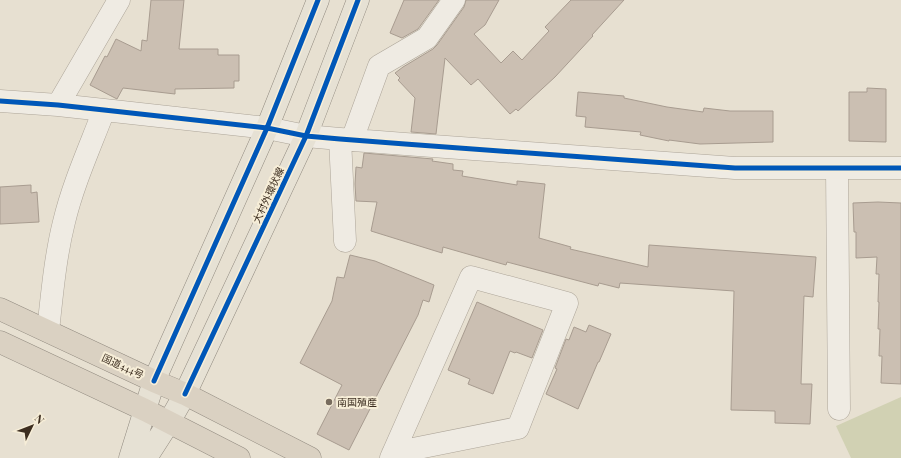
<svg xmlns="http://www.w3.org/2000/svg" width="901" height="458" viewBox="0 0 901 458" font-family="'Playfair Display','Noto Sans JP',serif">
<style>
.cemetery{fill:#d1d1b3}
.building{fill:#cbbfb2;stroke:#a89c90}
.lines{fill:none;stroke-linecap:round;stroke-linejoin:round}
.minor-casing{stroke:#ada599;stroke-width:23}
.major-casing{stroke:#928b80;stroke-width:23}
.highway-casing{stroke:#928b80;stroke-width:23}
.minor{stroke:#efebe3;stroke-width:22}
.major{stroke:#e6e1d4;stroke-width:22}
.highway{stroke:#dad1c2;stroke-width:22}
.cycleway-casing{stroke:#f7eed8;stroke-width:8}
.cycleway{stroke:#0057b8;stroke-width:5}
.poi-dot{fill:#786c5e;stroke:#f7eed8;stroke-width:1.5}
.labels{text-anchor:middle;dominant-baseline:central;stroke-width:4;stroke-linejoin:round;paint-order:stroke}
.street-label{font-size:10px;fill:#3d2e20;stroke:#f7eed8}
.poi-label{font-size:10px;fill:#3d2e20;stroke:#f7eed8;text-anchor:start}
</style>
<rect width="100%" height="100%" fill="#e7e0d1"/>
<!-- cemetery -->
<path class="cemetery" d="M901 397V458H851L836 426Z"/>
<!-- building -->
<path class="building" d="M151 0H184L179 49H218V55H239V81H234V88L175 89V94L123 88 117 99 90 85 105 56 107 57 116 39 141 51 142 40 147 41Z
M404 0H439L418 29 402 38 390 33Z
M466 0H499L485 25 474 34 501 63 513 51 522 60 549 31 545 27 571 0H624L592 35 593 36 555 77 518 111 516 109 510 114 478 79 471 85 445 58 436 134 411 132 415 98 398 80 400 78 395 73 403 67 433 49 437 45 464 7Z
M867 88 886 89V142L849 141V92H867Z
M578 92 624 96V98L667 107 703 112 704 108 730 111H773V142L700 144 669 140V141L640 135 641 132 585 127 586 117 576 116Z
M364 153 433 159 432 161 453 164V170L463 171 462 176 517 185V181L545 184 539 238 571 247 570 249 648 267 649 245 816 257 813 297 804 296 801 384H812L810 424 775 423V411L731 410 734 291 620 283 619 288 599 283 598 286 507 262 506 265 443 247 442 253 371 231 377 202 356 201 355 184 356 167 362 168Z
M31 185V193L37 192 39 222 0 224V187Z
M878 202 901 203V384L881 383 882 356H879L880 329H878L879 302H878L879 274H876L877 257 856 258V232H854L853 203Z
M350 255 375 261 434 285 429 302 423 300 418 315 349 450 317 434 342 385 300 363 332 301 337 277 344 278Z
M477 302 543 330 532 358 516 352 515 353 510 351 493 394 468 384 470 379 448 370Z
M589 325 611 334 599 362H598L578 409 546 394 557 369 555 368 566 339 569 340 574 327 586 332Z"/>
<g class="lines">
<!-- minor casing -->
<g class="minor-casing">
<path id="minor" d="M0 101 58 105 104 110 267 128 306 136 340 139 405 144 735 168H901
M58 105 119 0
M340 139 345 241
M352 140 379 66 427 38 454 0
M837 168 839 409
M48 331C52 295 55 258 64 222 73 184 90 147 104 110
M391 458 471 277 567 303 518 428 393 453"/>
</g>
<!-- major casing -->
<g class="major-casing">
<path id="major" d="M130 458 154 381 267 128 318 0
M146 458 169 422 185 394 306 136 358 0"/>
</g>
<!-- highway casing -->
<g class="highway-casing">
<path id="highway" d="M0 309 154 381 185 394 310 458
M0 342 145 410 239 458"/>
</g>
<!-- minor -->
<use href="#minor" class="minor"/>
<!-- major -->
<use href="#major" class="major"/>
<!-- highway -->
<use href="#highway" class="highway"/>
<!-- cycleway casing -->
<g class="cycleway-casing">
<path id="cycleway" d="M0 101 58 105 104 110 267 128 306 136 340 139 405 144 735 168H901
M154 381 267 128 318 0
M185 394 306 136 358 0"/>
</g>
<!-- cycleway -->
<use href="#cycleway" class="cycleway"/>
</g>
<!-- markers -->
<circle class="poi-dot" cx="329" cy="402" r="4"/>
<g class="labels">
<!-- street labels -->
<g class="street-label">
<text transform="translate(268 195) rotate(-65)">大村外環状線</text>
<text transform="translate(123 366) rotate(25)">国道444号</text>
</g>
<!-- poi labels -->
<g class="poi-label">
<text x="337" y="402">南国殖産</text>
</g>
</g>
<!-- north arrow -->
<g transform="translate(32 426) rotate(47)" stroke="#f7eed8" stroke-width="3" paint-order="stroke">
<path d="M0-3L7 15L0 10L-7 15Z" fill="#3d2e20"/>
<text y="-6" font-size="11" font-weight="bold" text-anchor="middle" fill="#3d2e20">N</text>
</g>
</svg>
